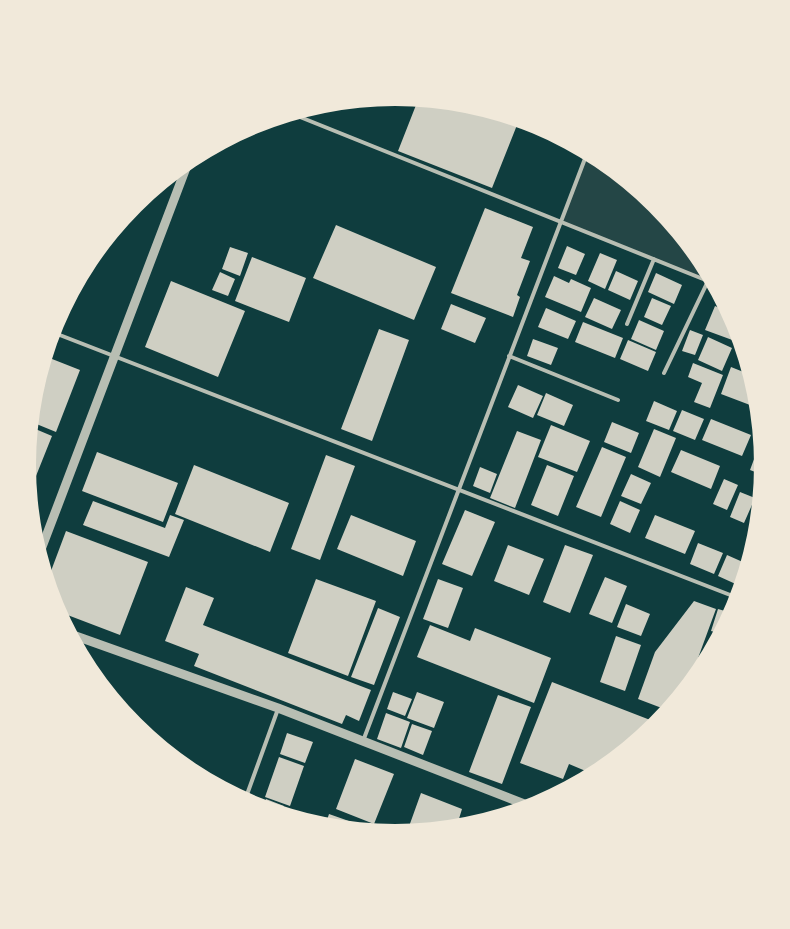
<svg xmlns="http://www.w3.org/2000/svg" width="790" height="929" viewBox="0 0 790 929" font-family="Manrope,sans-serif">
<style>
.green{fill:#244646}
.building{fill:#cfcfc3}
.lines{fill:none;stroke-linecap:round;stroke-linejoin:round}
.service{stroke:#b8beb3;stroke-width:4}
.tertiary{stroke:#b8beb3;stroke-width:9}
</style>
<rect width="100%" height="100%" fill="#0f3d3e"/>
<!-- green -->
<path class="green" d="M586 156 657 203 708 281 560 221Z"/>
<!-- building -->
<path class="building" d="M418 100 519 120 492 188 398 151Z
M485 208 533 227 521 258 530 261 517 295 520 297 513 317 451 293Z
M336 225 436 267 414 320 313 278Z
M567 246 585 254 576 275 558 268Z
M230 247 248 253 240 276 222 269Z
M600 253 617 260 605 289 588 281Z
M252 257 306 278 289 322 235 301Z
M616 271 638 281 630 300 608 290Z
M220 272 235 279 228 296 212 290Z
M656 273 682 285 674 304 648 292Z
M554 276 569 283 571 279 591 288 581 312 545 297Z
M171 281 245 311 218 377 145 347Z
M594 298 621 310 612 329 585 317Z
M652 298 671 306 662 325 644 317Z
M451 304 486 318 475 343 441 329Z
M715 306 729 312 736 323 738 332 735 341 705 330Z
M546 308 576 321 568 339 538 327Z
M639 320 664 331 656 350 631 339Z
M583 322 623 338 615 358 575 342Z
M379 329 409 340 372 441 341 429Z
M690 330 703 335 695 355 682 351Z
M708 337 732 348 722 371 698 360Z
M533 339 558 348 551 365 527 356Z
M628 340 656 352 648 371 620 359Z
M47 357 80 370 56 432 34 423Z
M693 363 723 375 710 408 694 402 702 383 688 377Z
M731 367 746 373 752 400 750 405 721 394Z
M518 385 543 396 533 418 508 407Z
M546 393 573 405 564 426 537 415Z
M654 401 677 411 669 430 646 421Z
M682 410 704 419 695 440 673 431Z
M711 419 751 435 742 456 702 440Z
M612 422 639 433 631 453 604 442Z
M551 425 590 441 577 472 538 457Z
M33 428 52 436 34 481 28 479 26 464Z
M654 429 676 438 660 477 638 467Z
M517 431 541 440 515 508 490 498Z
M760 443 764 465 763 475 750 470Z
M602 447 626 457 601 517 576 507Z
M681 450 720 466 711 489 671 472Z
M97 452 178 483 163 522 82 491Z
M326 455 355 466 320 560 291 549Z
M194 465 289 503 270 552 175 514Z
M547 465 574 476 558 516 531 505Z
M480 467 497 474 490 493 473 486Z
M631 474 651 483 641 504 621 496Z
M724 479 738 485 727 510 713 504Z
M740 492 755 498 744 523 730 517Z
M93 501 165 528 170 515 184 520 169 557 83 525Z
M620 501 640 510 630 533 610 524Z
M465 510 495 522 472 576 442 564Z
M351 515 416 541 403 576 337 549Z
M655 515 695 531 685 554 645 538Z
M66 531 148 562 120 635 57 611 54 606 48 579Z
M698 543 723 553 714 574 690 564Z
M508 545 544 559 529 595 494 581Z
M565 545 593 555 570 613 543 602Z
M727 555 745 563 740 586 718 576Z
M605 577 627 586 612 623 589 614Z
M316 579 376 601 348 676 288 653Z
M438 579 463 588 448 628 423 619Z
M186 587 214 598 203 625 371 690 359 721 346 715 342 724 194 666 199 654 165 641Z
M694 601 716 609 694 669 667 710 638 699 655 652Z
M626 604 650 614 641 636 617 627Z
M378 608 400 617 374 685 351 677Z
M718 609 732 613 718 633 711 631Z
M430 625 470 641 475 628 551 658 534 703 417 657Z
M616 636 641 645 625 691 600 682Z
M552 682 658 723 588 772 569 764 563 779 520 763Z
M393 692 412 699 405 716 387 709Z
M417 692 444 702 434 728 407 718Z
M498 695 531 707 502 784 469 772Z
M386 713 410 722 401 748 377 739Z
M412 724 432 731 423 755 404 747Z
M287 733 313 742 305 763 280 754Z
M279 757 304 766 290 806 265 797Z
M355 759 394 774 374 824 336 809Z
M421 793 462 809 458 822 407 832Z
M266 799 284 806 281 811 263 808Z
M329 814 363 826V828L327 820Z"/>
<g class="lines">
<!-- service -->
<path class="service" d="M295 115 708 281
M627 324 654 259
M52 332 738 598
M509 356 618 400
M664 373 708 281
M363 741 586 156
M245 800 278 709"/>
<!-- tertiary -->
<path class="tertiary" d="M42 547 186 168
M73 635 278 708 532 807"/>
</g>
<!-- crop -->
<path d="M0 0H790V929H0ZM36 465a359 359 0 1 1 718 0a359 359 0 1 1-718 0Z" fill="#f1e9da" fill-rule="evenodd"/>
</svg>
